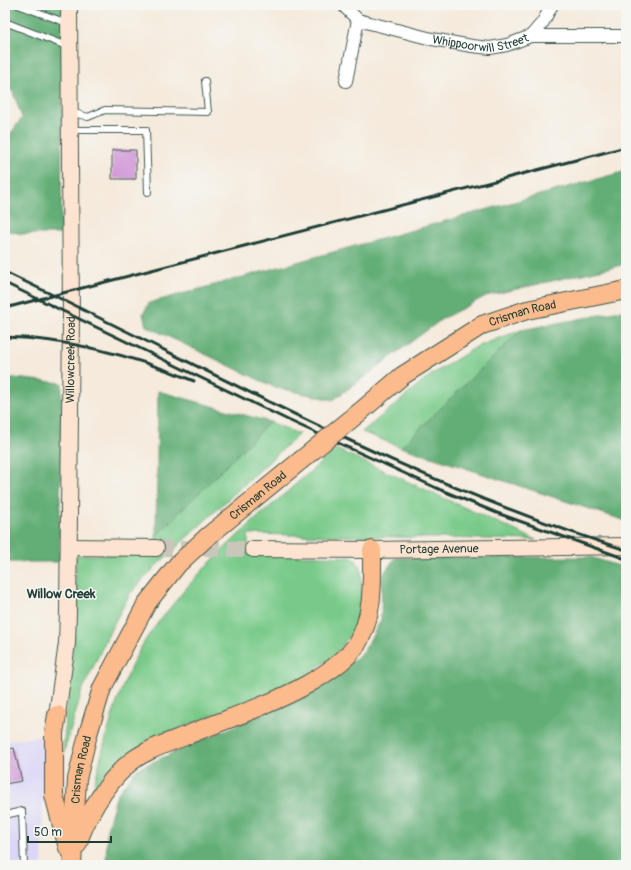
<svg xmlns="http://www.w3.org/2000/svg" width="631" height="870" viewBox="0 0 631 870" font-family="Pangolin,sans-serif">
<style>
.built{fill:#dbd6f7}
.green{fill:#79ca8a;stroke:#4c845f}
.forest{fill:#62ae76;stroke:#407655}
.building{fill:#d199d8}
.lines{fill:none;stroke-linecap:round;stroke-linejoin:round}
.secondary-tunnel{stroke:#cac7ba;stroke-width:16;stroke-dasharray:16 8;stroke-linecap:butt}
.lane-casing{stroke:#3f574d;stroke-width:8}
.street-casing{stroke:#3f574d;stroke-width:14}
.secondary-casing{stroke:#3f574d;stroke-width:18}
.primary-casing{stroke:#3f574d;stroke-width:20}
.lane{stroke:#fff;stroke-width:6}
.street{stroke:#fff;stroke-width:12}
.secondary{stroke:#fde4d1;stroke-width:16}
.primary{stroke:#fbbb8c;stroke-width:18}
.rail{stroke:#1f3d34;stroke-width:3}
.primary-bridge-casing{stroke:#3f574d;stroke-width:20;stroke-linecap:butt}
.primary-bridge{stroke:#fbbb8c;stroke-width:18}
.labels{text-anchor:middle;dominant-baseline:central;stroke-width:3;stroke-linejoin:round;paint-order:stroke}
.street-label{font-size:12px;fill:#1f3d34;stroke:#f6f6f2}
.neighbourhood-label{font-size:13px;font-weight:bold;fill:#1f3d34;stroke:#f6f6f2}
</style>
<rect width="100%" height="100%" fill="#f6f6f2"/>
<filter id="ink" filterUnits="userSpaceOnUse"><feTurbulence type="fractalNoise" baseFrequency=".025" numOctaves="2"/><feDisplacementMap in="SourceGraphic" scale="8" xChannelSelector="R" yChannelSelector="G"/><feConvolveMatrix kernelMatrix="1 2 1 2 8 2 1 2 1" color-interpolation-filters="sRGB"/></filter>
<filter id="wash" filterUnits="userSpaceOnUse"><feTurbulence type="fractalNoise" baseFrequency=".012" numOctaves="4" result="noise"/><feDisplacementMap in="SourceGraphic" scale="16" xChannelSelector="R" yChannelSelector="G"/><feGaussianBlur stdDeviation="0.9" result="paint"/><feColorMatrix in="noise" values="0 0 0 0 0 0 0 0 0 0 0 0 0 0 0 0 0 1.4 0 .05"/><feComposite in="paint" operator="in"/></filter>
<g filter="url(#wash)">
<rect width="100%" height="100%" fill="#f5eadc"/>
<!-- built -->
<path class="built" d="M44 736 42 865H5V741Z"/>
<!-- green -->
<path class="green" d="M521 330 401 447 362 432 431 375 476 347Z
M270 422 299 434 158 564 130 594 111 629 82 691 62 759 75 627 76 555H156V536Z
M336 449 536 540 248 534V554L353 557 361 567 362 596 356 627 334 656 301 679 154 739 92 793C105 741 117 686 146 639 152 630 159 621 166 613 214 550 278 501 336 449Z"/>
<!-- forest -->
<path class="forest" d="M5 5H63L61 234H22L5 230V133H11L22 118 13 92 5 86Z
M626 171V264L486 296 442 319 333 400 274 387 146 326 143 314 149 303Z
M626 310V521L401 447 521 330Z
M5 377 62 383 59 562H5Z
M158 391 270 422 156 536Z
M590 557 626 568V865H106L107 829 117 794 137 769 323 687 364 651 381 620 382 576 395 558Z"/>
<g id="blocks">
<!-- building -->
<path class="building" d="M112 150H136V179H112Z
M14 748 22 781 5 784V750Z"/>
</g>
</g>
<g filter="url(#ink)">
<use href="#blocks" fill-opacity="0" stroke="#3f574d" stroke-width="1"/>
<g class="lines">
<!-- secondary-tunnel -->
<path class="secondary-tunnel" d="M156 548 253 549"/>
<!-- lane casing -->
<g class="lane-casing">
<path id="lane" d="M18 5 67 23
M5 22 69 47
M71 112 88 117 105 110 208 112 205 81
M70 130H146L148 192
M5 815 22 811 24 865"/>
</g>
<!-- street casing -->
<g class="street-casing">
<g id="street">
<path id="s1" d="M343 5 358 20 432 39 472 46 490 48 507 45 531 36H626"/>
<path d="M531 36 543 22 552 5"/>
<path d="M346 81 358 20"/>
</g>
</g>
<!-- secondary casing -->
<g class="secondary-casing">
<g id="secondary">
<path d="M69 547 156 548"/>
<path id="s2" d="M253 549 372 550 626 546"/>
<path id="s3" d="M57 715 67 643 68 612 71 316 69 5"/>
</g>
</g>
<!-- primary casing -->
<g class="primary-casing">
<g id="primary">
<path id="s4" d="M361 411 402 376 482 325 527 310 626 290"/>
<path d="M57 715 54 733V795L68 848"/>
<path d="M77 845C86 817 104 786 126 766 140 752 167 743 185 736 226 719 269 706 308 684 325 674 346 661 357 644 374 616 372 582 372 550"/>
<path id="s5" d="M72 865 77 779 88 734 102 688 147 603 178 564 207 537 300 461"/>
</g>
</g>
<!-- lane -->
<use href="#lane" class="lane"/>
<!-- street -->
<use href="#street" class="street"/>
<!-- secondary -->
<use href="#secondary" class="secondary"/>
<!-- primary -->
<use href="#primary" class="primary"/>
<!-- rail -->
<path class="rail" d="M5 272C210 369 409 483 626 550
M5 283 288 420 441 490 497 513 626 559
M5 308 626 147
M5 337C71 339 134 356 194 381"/>
<!-- primary-bridge casing -->
<g class="primary-bridge-casing">
<path id="primary-bridge" d="M300 461 361 411"/>
</g>
<!-- primary-bridge -->
<use href="#primary-bridge" class="primary-bridge"/>
</g>
</g>
<g class="labels">
<!-- street labels -->
<g class="street-label">
<text stroke="none"><textPath href="#s1" startOffset="147">Whippoorwill Street</textPath></text>
<text stroke="none"><textPath href="#s4" startOffset="191">Crisman Road</textPath></text>
<text stroke="none"><textPath href="#s3" startOffset="356">Willowcreek Road</textPath></text>
<text stroke="none"><textPath href="#s5" startOffset="432">Crisman Road</textPath></text>
<text stroke="none"><textPath href="#s2" startOffset="186">Portage Avenue</textPath></text>
<text stroke="none"><textPath href="#s5" startOffset="96">Crisman Road</textPath></text>
</g>
<!-- neighbourhood labels -->
<g class="neighbourhood-label">
<text x="61" y="594">Willow Creek</text>
</g>
</g>
<!-- margin -->
<rect width="631" height="870" fill="none" stroke="#f6f6f2" stroke-width="20"/>
<!-- scale -->
<path d="M28 836v6h83v-6" fill="none" stroke="#1f3d34" stroke-width="2"/>
<text x="34" y="836" font-size="12" fill="#1f3d34" stroke="#f6f6f2" stroke-width="3" paint-order="stroke">50 m</text>
</svg>
